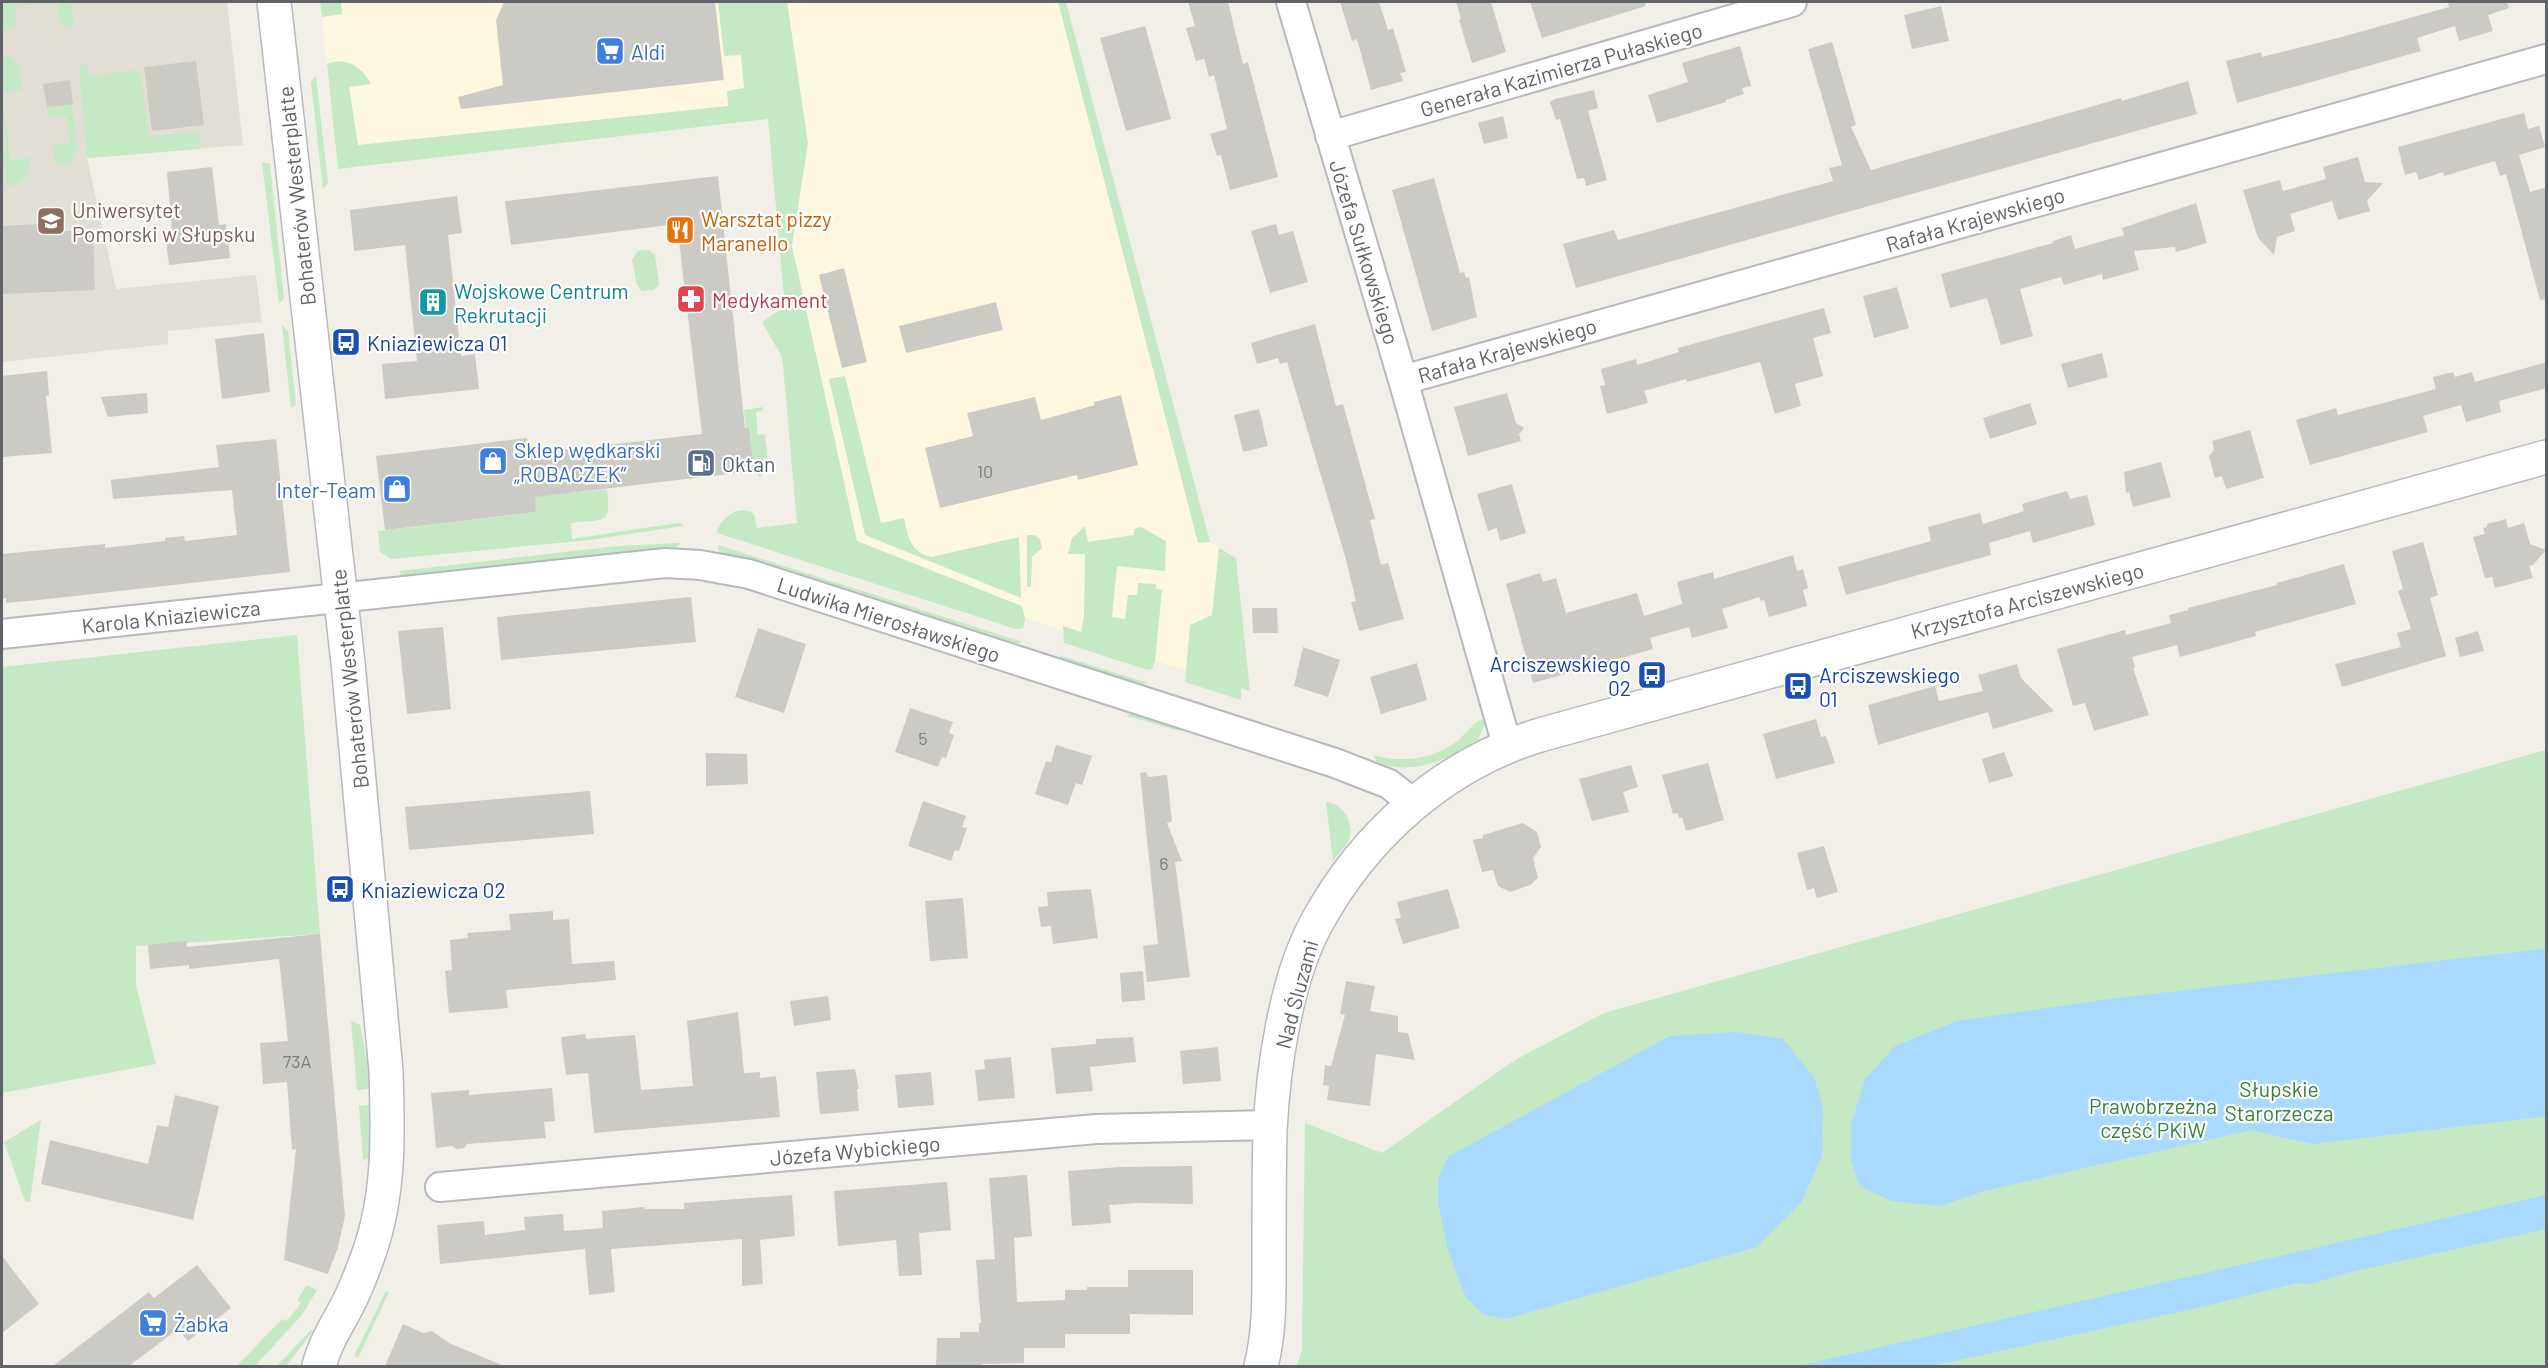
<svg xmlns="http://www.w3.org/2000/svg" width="2548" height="1368" viewBox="0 0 2548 1368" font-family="Barlow,sans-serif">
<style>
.commercial{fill:#fef7e0}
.education{fill:#e1ded6}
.green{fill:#c5e8c5}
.water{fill:#aadaff}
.building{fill:#cccac5}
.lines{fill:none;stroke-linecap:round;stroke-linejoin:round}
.street-casing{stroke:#b5b8bc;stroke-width:32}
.secondary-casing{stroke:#b6babf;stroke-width:36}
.street{stroke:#fff;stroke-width:28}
.secondary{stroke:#fff;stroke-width:33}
.labels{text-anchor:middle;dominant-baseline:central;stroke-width:4.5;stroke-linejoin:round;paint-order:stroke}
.number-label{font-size:18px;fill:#7a7d7f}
.shop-label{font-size:21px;fill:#366cbe;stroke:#fff;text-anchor:start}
.street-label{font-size:21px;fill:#5f6368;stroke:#fff}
.education-label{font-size:21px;fill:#785e54;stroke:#fff;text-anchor:start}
.food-label{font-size:21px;fill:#c56008;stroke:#fff;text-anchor:start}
.culture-label{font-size:21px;fill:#0d838f;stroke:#fff;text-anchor:start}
.health-label{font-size:21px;fill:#be3a42;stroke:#fff;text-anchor:start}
.transit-label{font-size:21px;fill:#164399;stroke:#fff;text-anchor:start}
.service-label{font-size:21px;fill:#4e5e75;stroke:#fff;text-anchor:start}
.park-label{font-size:21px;fill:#348238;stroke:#fff}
</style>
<rect width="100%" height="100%" fill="#f1efe8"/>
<!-- commercial -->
<path class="commercial" d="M320 2H1066L1209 542 1236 558 1250 691 892 575 809 545 768 119 338 169Z"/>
<!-- education -->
<path class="education" d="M2 2H227L243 145 87 158 116 289 256 275 262 322 168 331V344L2 362Z"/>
<!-- green -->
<path class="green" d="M2 2H46V3L15 6 16 26 2 34Z
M52 2H72L74 27H66L60 23 58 2Z
M320 2H341L342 14 322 17Z
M718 2H787L808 143 792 246 857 541 1022 606 1025 618 1023 628 1016 629 717 533C720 518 739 503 754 514L757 528 797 523 783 365 781 355 762 322 785 306 768 119 338 169 327 64C346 56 362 67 371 84L349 87 358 145 728 106 727 91 744 88 741 55 724 56Z
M1058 2H1066L1210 542 1198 543Z
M2 55C22 56 21 74 22 90L2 92 10 160 30 158C30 174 23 186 6 186L5 166 2 165V151L6 150 2 108Z
M82 63H86L89 76 140 70 149 136 198 131 200 149 87 158 79 69Z
M316 76 328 183 323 189 311 82Z
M72 104 77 148 71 162 54 164 52 146 70 144 67 116 48 117 47 107Z
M262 162 270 164 284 299 279 303Z
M648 250 655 255 659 284 654 290 642 291 637 285 632 260 638 251Z
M282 325 288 331 296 405 291 408Z
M845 376 881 523 904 518C908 536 910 552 931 557L1019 537 1021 598 865 535 829 379Z
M762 407 763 411 756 412 758 435 765 434C766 449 772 466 760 478L754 471 749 428H746L744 410Z
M607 489C612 526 603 519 571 523L572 539 671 524 681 523 683 526 590 540 391 559 380 552 378 531 536 512 534 493H570Z
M1085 526 1088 542 1134 535V529L1141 527 1166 541 1165 571 1117 566 1112 617 1125 619 1128 595H1137L1138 583 1156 584V589L1162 590 1155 661 1152 669 1148 670 1064 643 1063 626 1081 632 1084 617 1085 554H1068L1072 538Z
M1027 535H1034L1040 539 1042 548 1032 557 1031 587H1027Z
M680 543 675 550 630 552 401 577 400 571 618 546Z
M718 545 1023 642 1012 645 720 556Z
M1219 548 1236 558 1250 691 1241 688V700L1185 682 1190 625 1212 615Z
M297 635 320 934 136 946V986L156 1064 2 1093V667Z
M1059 655 1148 683 1138 686 1064 663Z
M1131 712 1179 727 1180 731 1127 716Z
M1482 719H1487L1478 740C1446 761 1415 775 1377 763L1374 755C1401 764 1434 759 1457 741 1466 734 1472 724 1482 719Z
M2546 750V1366H1297L1302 1349 1305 1123 1382 1153 1515 1060 1604 1013Z
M1326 802C1343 803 1357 825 1348 842 1344 848 1337 855 1333 861Z
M351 1021 360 1025 371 1084 367 1089 357 1090Z
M368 1105 373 1109V1158L363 1160 359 1106Z
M41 1120 30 1202 25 1201 4 1142Z
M307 1285 317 1290 302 1315 255 1366H237L282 1319 287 1321 301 1303 297 1300Z
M386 1291 389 1292 358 1358 354 1356Z
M311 1330 313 1331 286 1366H277Z"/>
<!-- water -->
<path class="water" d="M2543 949 2546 950V1115L2540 1117 2312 1144 2251 1130 1984 1191 1940 1206 1892 1201 1860 1186 1851 1161V1125L1865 1079 1895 1046 1957 1021 2117 998Z
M1736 1032 1783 1039 1814 1077 1823 1108 1822 1156 1801 1203 1756 1247 1506 1319 1484 1315 1465 1296 1448 1250 1438 1202V1178L1449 1156 1670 1036Z
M2546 1195V1229L2346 1273 2311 1284 2297 1283 2210 1305 1932 1366H1798Z"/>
<!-- building -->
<path class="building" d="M504 2H715L724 80 461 109 458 97 503 85 496 20Z
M1188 2H1228L1243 64 1248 62 1278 177 1230 190 1221 155 1217 156 1210 134 1227 129 1214 75 1209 77 1204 59 1196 61 1186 28 1195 26Z
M1340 2H1379L1388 30 1393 28 1406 72 1400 73 1403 81 1371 90 1357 39 1352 41Z
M1456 2H1491L1506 52 1472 63 1459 20 1461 19Z
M1530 2H1645L1646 6 1542 38Z
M2448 2H2507L2509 8 2488 15 2493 31 2459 41 2455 26 2417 38 2421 51 2237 103 2226 61 2261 52 2262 57 2338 38 2449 7Z
M1941 6 1949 41 1912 49 1904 15Z
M1145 26 1171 119 1126 131 1100 38Z
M1832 42 1856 125 1851 127 1871 170 2121 98 2122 101 2188 81 2197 114 1576 288 1563 244 1614 230 1618 240 1833 181 1829 168 1842 165 1808 49Z
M1740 46 1751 86 1742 88 1744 94 1726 100V102L1657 123 1648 95 1688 82 1682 63Z
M196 61 204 125 152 131 144 67Z
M70 80 73 104 47 107 43 84Z
M1594 90 1598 108 1588 111 1607 180 1586 186 1584 178 1577 179 1560 119 1556 120 1550 102 1555 99Z
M2524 113 2528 129 2539 126 2545 147 2519 155 2530 192 2547 187V299L2540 300 2506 174 2500 176 2495 161 2444 176 2443 172 2419 180 2416 172 2405 175 2398 147Z
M1503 116 1508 138 1484 144 1478 123Z
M2358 157 2365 182 2383 183 2367 201 2370 211 2338 220 2332 201 2290 214 2295 231 2277 237 2274 255 2258 238 2243 190 2280 180 2283 191 2326 179 2323 167Z
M212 167 219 225 226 224 230 258 169 265 165 232 172 231 167 172Z
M718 176 745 428H749L754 471 535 497 536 512 385 530 376 456 527 438 529 454 702 434 677 224 511 245 505 201Z
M1434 178 1460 273 1464 272 1466 278 1469 277 1477 317 1432 331 1392 190Z
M457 196 462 233 448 235 461 356 475 354 479 389 385 399 382 364 417 361 405 245 354 251 350 210Z
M2196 203 2207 243 2176 252 2175 247 2134 251 2139 270 2103 280 2102 274 2064 285 2061 277 2020 289 2033 336 2001 345 1987 298 1950 308 1941 274 2053 243V241L2071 235 2075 249 2124 235 2122 228Z
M39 224V232L93 230 95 290 2 294V226Z
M1276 224 1279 235 1293 231 1308 282 1270 293 1251 231Z
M844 268 867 362 842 368 819 275Z
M1897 287 1909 328 1874 338 1863 296Z
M996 302 1003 330 906 353 899 326Z
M1824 308 1831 333 1813 338 1823 376 1795 384 1801 406 1775 414 1760 362 1687 382 1686 379 1644 391 1648 403 1607 414 1600 386 1605 385 1601 369 1636 359 1637 365 1679 352 1678 348Z
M1315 324 1336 406 1343 404 1375 519 1370 520 1381 565 1388 563 1404 619 1359 631 1351 602 1356 601 1345 556 1287 362 1280 364 1278 358 1257 364 1251 343Z
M264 333 270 392 222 399 215 339Z
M2102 353 2108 377 2068 388 2061 364Z
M2547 362V388L2499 401 2501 412 2466 422 2461 405 2423 416 2428 432 2310 465 2296 420 2336 408 2338 415 2436 389 2433 377 2453 372 2455 377 2472 372 2475 382Z
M47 371 49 395 46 396 52 453 2 457V376Z
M147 393 148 413 108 417 101 397Z
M1507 393 1516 423 1524 428 1519 434 1521 441 1468 456 1454 407Z
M1121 395 1138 465 1078 480 1077 475 940 508 925 448 973 436 967 413 1035 397 1041 420 1095 405 1094 402Z
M2030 403 2037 424 1990 439 1983 418Z
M1259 409 1268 446 1243 452 1234 415Z
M2250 430 2264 478 2226 489 2222 476 2215 478 2209 456 2214 450 2212 441Z
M276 439 290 572 39 600 6 603V598L2 599V554L105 544V548L165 541V538L184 536 185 541 237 535 232 490 113 499 111 480 219 467 216 445Z
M2161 462 2171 497 2133 507 2129 492 2126 493 2124 472Z
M1512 484 1526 533 1500 541 1497 528 1488 531 1477 494Z
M2067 491 2070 499 2087 495 2095 525 2033 543 2030 531 1989 543 1991 555 1846 595 1838 567 1931 541 1928 527 1980 513 1983 524 2024 511 2022 504Z
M2506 519 2508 528 2524 523 2530 544 2546 550 2533 565 2529 566 2533 578 2495 588 2492 577 2485 578 2473 537 2485 534 2483 528 2487 527V524Z
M2423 542 2438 595 2430 598 2446 656 2342 687 2335 664 2401 647 2397 633 2411 629 2398 591 2403 589 2392 551Z
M1793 555 1797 571 1803 569 1808 588 1803 590 1807 606 1769 617 1764 600 1761 601 1759 597 1722 609 1728 628 1692 638 1689 627 1650 638 1653 649 1533 683 1506 584 1540 573 1543 582 1556 578 1566 613 1637 593 1644 616 1682 604 1677 582 1713 572 1714 579Z
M2344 564 2356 604 2255 632 2256 636 2180 657 2177 645 2132 657 2135 667 2133 668 2149 715 2094 731 2085 703 2073 706 2057 649 2125 630 2126 635 2171 623 2169 615 2189 610 2188 608 2277 585V583Z
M691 597 696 642 501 660 497 617Z
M1252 608H1277L1278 633H1253Z
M443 627 451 709 407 714 398 631Z
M758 628 806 644 784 713 735 697Z
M2478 631 2484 651 2460 657 2455 638Z
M1303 647 1340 660 1328 697 1294 686Z
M1417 663 1427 700 1381 714 1370 677Z
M2017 664 2021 678 2054 711 1993 729 1988 712 1878 745 1868 705 1935 686 1939 701 1983 691 1978 675Z
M910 708 953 722 949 733 954 735 946 758 942 757 938 767 895 752Z
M1816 719 1821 737 1826 736 1835 763 1776 779 1763 734Z
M1056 745 1092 756 1082 785 1076 783 1068 805 1035 794 1046 761 1051 762Z
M2004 752 2013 776 1989 783 1982 759Z
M706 753 747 754 748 784 706 786Z
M1708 763 1724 820 1686 831 1682 817 1679 818 1678 813 1673 814 1662 775Z
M1631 765 1638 787 1623 792 1629 812 1592 821 1579 779Z
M1146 772 1148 777 1167 775 1172 822 1167 823 1182 861 1175 862 1190 977 1147 982 1143 946 1158 944 1140 773Z
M590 791 594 834 409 850 405 807Z
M923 801 966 816 962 827 967 828 959 851 955 850 951 861 908 846Z
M1523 823 1537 832 1541 847 1533 858 1538 878 1530 885 1510 892 1498 886 1493 870 1482 872 1473 840 1483 838V835Z
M1824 846 1838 892 1817 898 1814 888 1807 890 1797 853Z
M1091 889 1098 938 1053 944 1051 926 1041 927 1038 907 1048 906 1047 892Z
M1448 889 1460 928 1403 944 1395 919 1401 918 1397 902Z
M963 898 968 958 930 961 925 901Z
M553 911V920L569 919 572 964 614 961 616 980 506 990 508 1008 449 1013 445 971 452 970 450 940 468 938 467 933 511 930 509 914Z
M320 934 345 1216 338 1247 328 1274 284 1260 296 1149 292 1150 287 1082 263 1084 260 1043 288 1041 279 959 189 969V965L150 969 148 945 186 941 188 950 187 947Z
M1143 971 1145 1000 1122 1002 1120 973Z
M1346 981 1375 986 1370 1011 1398 1016V1032L1408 1033 1415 1060 1376 1054 1370 1106 1327 1100 1329 1086 1323 1085 1325 1065 1331 1066 1345 1015 1340 1014Z
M828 996 831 1020 794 1026 790 1001Z
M738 1012 744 1073 760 1072V1078L776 1076 780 1117 594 1133 588 1073 566 1075 561 1037 585 1034 586 1039 635 1035 641 1090 693 1086 687 1021Z
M1133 1037 1136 1062 1090 1067 1093 1091 1056 1094 1051 1048 1096 1044V1039Z
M1218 1047 1221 1081 1183 1084 1180 1051Z
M1011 1057 1015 1098 978 1101 975 1070 985 1069 984 1060Z
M855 1069 859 1089H857L859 1111 820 1114 816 1072Z
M931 1072 934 1105 898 1108 895 1075Z
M552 1088 555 1121 544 1122 546 1138 467 1144 464 1148 456 1149 452 1146 436 1148 431 1093 469 1090V1095Z
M175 1095 219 1106 193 1220 41 1184 50 1140 148 1164 157 1125 168 1127Z
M1192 1166 1193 1204 1137 1203 1109 1205 1111 1223 1072 1226 1068 1171 1120 1167Z
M1027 1175 1032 1236 1014 1238 1017 1302 1065 1300V1290H1087V1287H1128V1270H1193V1315L1130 1314V1334H1065V1348H1024V1363L982 1364V1366H936L937 1338H960V1332H979V1323H981L976 1260 995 1259 989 1178Z
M947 1182 951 1230 919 1233 922 1275 899 1276 896 1240 838 1246 834 1191Z
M792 1195 795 1236 760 1240 763 1284 742 1286V1239L611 1249 615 1292 589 1295 585 1249 440 1264 437 1225 484 1221 485 1235 525 1230 524 1217 563 1214 564 1231 603 1228 602 1211 644 1207 645 1209H684V1203Z
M2 1256 39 1304 2 1333Z
M197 1265 231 1308 188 1341 178 1329 129 1366H53L149 1292 154 1298Z
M403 1324 423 1333 432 1331 449 1343 504 1366H385Z"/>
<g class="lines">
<!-- street casing -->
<g class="street-casing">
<path id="street" d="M1291 2 1403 380 1507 745
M1330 136 1792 2
M1403 380 2546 59
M2 634 665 563 700 565 749 574 1335 763 1389 784 1413 803
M440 1187 1096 1129 1271 1125"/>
</g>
<!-- secondary casing -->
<g class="secondary-casing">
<path id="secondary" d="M274 2 348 663 386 1071C388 1132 390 1194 369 1253 363 1270 356 1288 348 1304 337 1325 325 1343 319 1366
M1261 1366C1270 1331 1269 1294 1269 1258 1269 1216 1269 1173 1270 1131 1273 1068 1286 979 1316 924 1364 835 1444 764 1540 735L2546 457"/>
</g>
<!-- street -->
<use href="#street" class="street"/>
<!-- secondary -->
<use href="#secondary" class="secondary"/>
</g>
<!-- icons -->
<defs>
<g id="supermarket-square" transform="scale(1.5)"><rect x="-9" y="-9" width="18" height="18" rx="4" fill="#3f7fe0" stroke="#fff"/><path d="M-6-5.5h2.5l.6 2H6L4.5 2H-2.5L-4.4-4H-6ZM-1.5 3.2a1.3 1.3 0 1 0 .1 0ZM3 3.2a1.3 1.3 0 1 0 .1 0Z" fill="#fff"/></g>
<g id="university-square" transform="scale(1.5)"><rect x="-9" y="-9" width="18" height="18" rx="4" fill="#8d6e63" stroke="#fff"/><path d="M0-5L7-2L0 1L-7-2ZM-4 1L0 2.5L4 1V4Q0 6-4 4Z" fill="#fff"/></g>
<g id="restaurant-square" transform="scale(1.5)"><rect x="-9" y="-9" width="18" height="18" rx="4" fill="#e8710a" stroke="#fff"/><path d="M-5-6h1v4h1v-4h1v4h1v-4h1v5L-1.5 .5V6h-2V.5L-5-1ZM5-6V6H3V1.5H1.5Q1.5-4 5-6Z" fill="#fff"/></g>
<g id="pharmacy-square" transform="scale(1.5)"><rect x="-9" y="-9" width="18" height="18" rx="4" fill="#e0444e" stroke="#fff"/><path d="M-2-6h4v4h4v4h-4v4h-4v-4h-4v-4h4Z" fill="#fff"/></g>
<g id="building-square" transform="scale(1.5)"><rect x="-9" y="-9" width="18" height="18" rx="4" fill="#0f9aa8" stroke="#fff"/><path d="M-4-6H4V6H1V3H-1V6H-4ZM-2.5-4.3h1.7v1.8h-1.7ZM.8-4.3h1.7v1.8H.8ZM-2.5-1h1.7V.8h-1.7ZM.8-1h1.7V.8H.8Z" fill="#fff"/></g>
<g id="bus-square" transform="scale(1.5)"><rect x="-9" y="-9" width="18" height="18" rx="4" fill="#1a4fb4" stroke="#fff"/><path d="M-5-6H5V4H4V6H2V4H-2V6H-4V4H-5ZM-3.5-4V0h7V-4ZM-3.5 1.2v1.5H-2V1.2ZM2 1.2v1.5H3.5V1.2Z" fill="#fff"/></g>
<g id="shop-square" transform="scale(1.5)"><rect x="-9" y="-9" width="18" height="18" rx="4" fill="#3f7fe0" stroke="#fff"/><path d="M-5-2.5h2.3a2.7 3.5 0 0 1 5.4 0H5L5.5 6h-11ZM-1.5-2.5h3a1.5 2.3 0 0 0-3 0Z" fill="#fff"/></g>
<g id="fuel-square" transform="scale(1.5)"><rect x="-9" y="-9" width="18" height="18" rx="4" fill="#5c6f8a" stroke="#fff"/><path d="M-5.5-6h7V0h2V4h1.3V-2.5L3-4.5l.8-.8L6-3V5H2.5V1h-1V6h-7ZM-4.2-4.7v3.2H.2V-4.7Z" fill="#fff"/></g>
</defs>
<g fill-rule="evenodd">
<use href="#supermarket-square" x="610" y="51"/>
<use href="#university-square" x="51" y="221"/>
<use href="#restaurant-square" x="680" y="230"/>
<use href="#pharmacy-square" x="691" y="299"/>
<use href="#building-square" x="433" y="302"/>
<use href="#bus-square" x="346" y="342"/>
<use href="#shop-square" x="493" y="461"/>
<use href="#fuel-square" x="701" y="463"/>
<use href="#shop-square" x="397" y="489"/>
<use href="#bus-square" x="1652" y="675"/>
<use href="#bus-square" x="1798" y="686"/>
<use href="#bus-square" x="340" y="889"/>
<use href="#supermarket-square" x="153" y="1323"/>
</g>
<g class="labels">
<!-- number labels -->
<g class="number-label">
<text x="985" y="471">10</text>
<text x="923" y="738">5</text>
<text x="1164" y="863">6</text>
<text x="297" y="1061">73A</text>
</g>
<!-- shop labels -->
<g class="shop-label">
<text x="631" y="51">Aldi</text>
<text x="514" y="449">Sklep wędkarski<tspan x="514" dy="24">„ROBACZEK”</tspan></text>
<text x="376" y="489" text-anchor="end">Inter-Team</text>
<text x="174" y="1323">Żabka</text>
</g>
<!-- street labels -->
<g class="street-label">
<text transform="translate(1561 69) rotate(-16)">Generała Kazimierza Pułaskiego</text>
<text transform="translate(296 196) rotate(-96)">Bohaterów Westerplatte</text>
<text transform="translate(1975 219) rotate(-16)">Rafała Krajewskiego</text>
<text transform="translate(1365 252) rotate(73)">Józefa Sułkowskiego</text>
<text transform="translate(1507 350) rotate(-16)">Rafała Krajewskiego</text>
<text transform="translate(2027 600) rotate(-15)">Krzysztofa Arciszewskiego</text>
<text transform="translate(171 616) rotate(-6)">Karola Kniaziewicza</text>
<text transform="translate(889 619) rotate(18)">Ludwika Mierosławskiego</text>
<text transform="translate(349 679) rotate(-96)">Bohaterów Westerplatte</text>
<text transform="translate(1296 994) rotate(-75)">Nad Śluzami</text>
<text transform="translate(855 1150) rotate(-5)">Józefa Wybickiego</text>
</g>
<!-- education labels -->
<g class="education-label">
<text x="72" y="209">Uniwersytet<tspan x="72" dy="24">Pomorski w Słupsku</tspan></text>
</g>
<!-- food labels -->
<g class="food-label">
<text x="701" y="218">Warsztat pizzy<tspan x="701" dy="24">Maranello</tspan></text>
</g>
<!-- culture labels -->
<g class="culture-label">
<text x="454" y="290">Wojskowe Centrum<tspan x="454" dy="24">Rekrutacji</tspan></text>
</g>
<!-- health labels -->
<g class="health-label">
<text x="712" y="299">Medykament</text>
</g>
<!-- transit labels -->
<g class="transit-label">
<text x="367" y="342">Kniaziewicza 01</text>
<text x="1631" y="663" text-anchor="end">Arciszewskiego<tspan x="1631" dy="24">02</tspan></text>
<text x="1819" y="674">Arciszewskiego<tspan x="1819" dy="24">01</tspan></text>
<text x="361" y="889">Kniaziewicza 02</text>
</g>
<!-- service labels -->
<g class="service-label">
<text x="722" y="463">Oktan</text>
</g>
<!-- park labels -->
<g class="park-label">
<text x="2279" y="1088">Słupskie<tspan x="2279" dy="24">Starorzecza</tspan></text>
<text x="2153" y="1105">Prawobrzeżna<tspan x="2153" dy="24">część PKiW</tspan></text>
</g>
</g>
<!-- border -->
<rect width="2548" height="1368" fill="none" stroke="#5f6368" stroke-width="6"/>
</svg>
